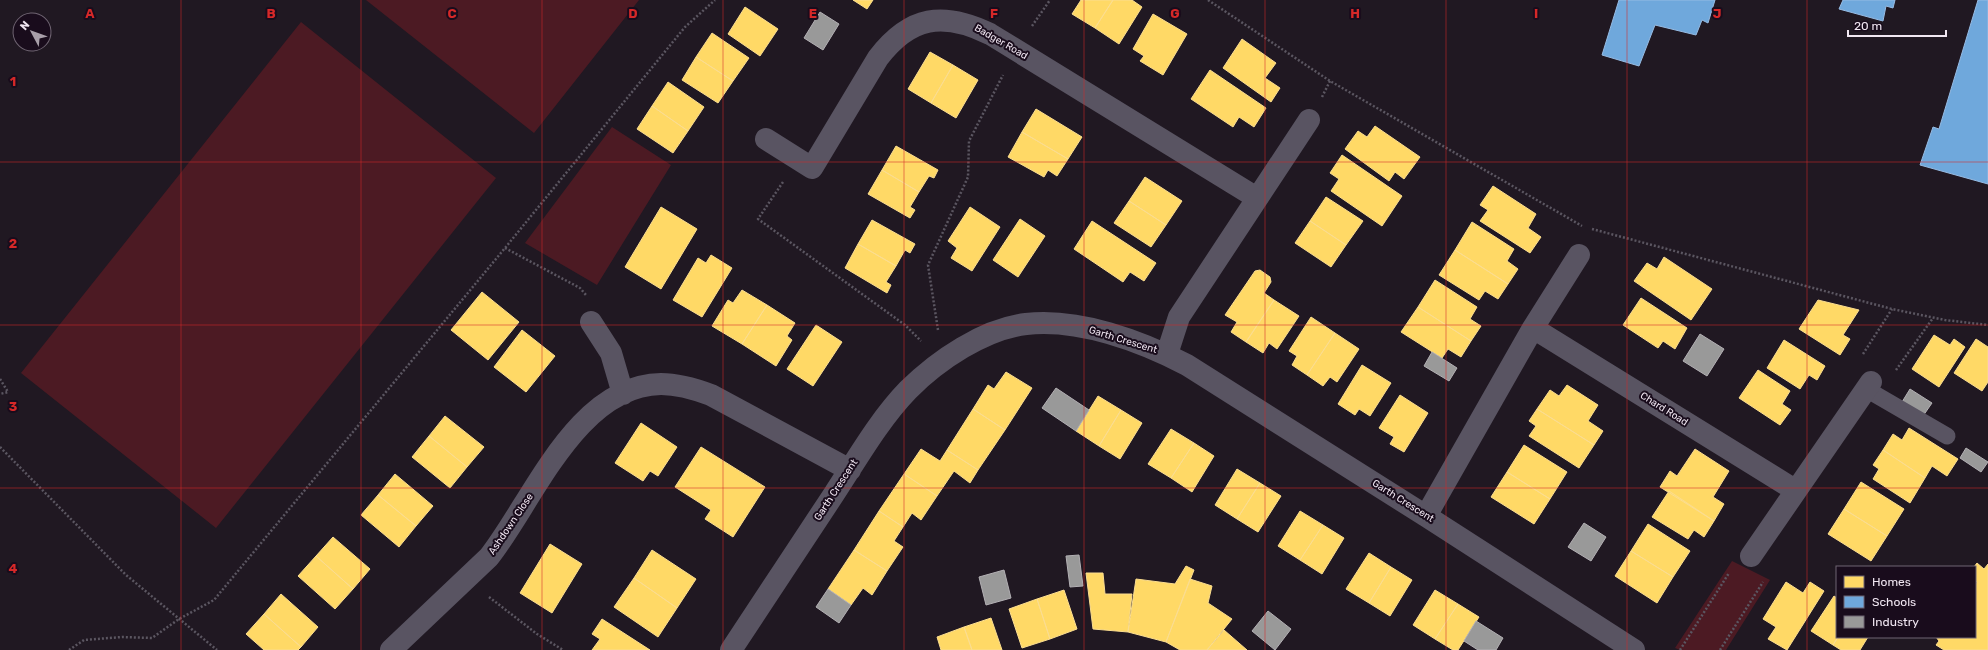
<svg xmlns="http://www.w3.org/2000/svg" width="1988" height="650" viewBox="0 0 1988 650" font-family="Rubik,sans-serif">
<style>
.green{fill:#4c1a23}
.homes{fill:#ffd966;stroke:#fbdd90}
.schools{fill:#6fa8dc;stroke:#96bbe3}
.industry{fill:#999;stroke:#b3b0b4}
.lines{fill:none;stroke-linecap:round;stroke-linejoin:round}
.path{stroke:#5b5661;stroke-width:2.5;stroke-dasharray:2 2;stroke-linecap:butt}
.lane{stroke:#595462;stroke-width:17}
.street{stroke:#595462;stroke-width:22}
.grid{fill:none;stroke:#d62828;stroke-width:1;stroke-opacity:0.55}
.labels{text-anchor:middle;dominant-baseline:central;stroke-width:4;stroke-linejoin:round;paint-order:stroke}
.street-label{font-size:10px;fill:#f1e7f2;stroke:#190c1c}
.grid-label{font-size:13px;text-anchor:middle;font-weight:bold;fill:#d62828;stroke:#190c1c;stroke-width:4;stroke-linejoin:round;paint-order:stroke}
</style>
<rect width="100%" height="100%" fill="#201822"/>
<!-- green -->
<path class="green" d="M366 0H639L534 133Z
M301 22 496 178 216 528 21 373Z
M612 127 671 165 597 285 525 243Z
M1732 561 1770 580 1726 650H1680L1675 648Z"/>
<!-- homes -->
<path class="homes" d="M853 0H873L867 9Z
M1081 0H1113L1095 28 1072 14Z
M1113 0H1132L1142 7 1119 44 1095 28Z
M745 7 778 29 760 56 728 34Z
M1153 14 1187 34 1163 75 1140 61 1144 56 1133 49Z
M712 33 749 58 733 81 696 57Z
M1242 39 1276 63 1265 78 1280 88 1271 102 1223 68Z
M930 52 953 65 931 103 908 89Z
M696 57 733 81 718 103 682 80Z
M953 65 978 80 956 118 931 103Z
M1210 70 1266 108 1254 127 1239 117 1233 127 1191 99Z
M668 82 704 107 688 131 652 106Z
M652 106 688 131 673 153 637 129Z
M1036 109 1082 137 1068 159 1022 132Z
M1375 126 1420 157 1404 179 1395 172 1389 181 1345 149 1358 131 1367 137Z
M1022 132 1068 159 1057 176 1048 170 1044 177 1008 157Z
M896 146 938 170 934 178 929 176 919 192 882 170Z
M1342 155 1402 196 1382 226 1331 191 1339 179 1330 173Z
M882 170 919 192 910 207 915 210 910 218 868 194Z
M1145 177 1182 201 1166 225 1129 201Z
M1493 186 1536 214 1528 228 1541 237 1530 253 1480 221 1488 210 1480 205Z
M1326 197 1363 221 1346 245 1310 221Z
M1129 201 1166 225 1151 247 1114 223Z
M661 207 697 229 661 289 625 267Z
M970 207 1000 227 972 271 951 258 957 248 948 241Z
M1020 219 1045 236 1018 277 993 260Z
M872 220 915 244 910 253 905 250 896 266 858 244Z
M1092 221 1156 263 1144 281 1130 272 1123 282 1074 249Z
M1310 221 1346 245 1331 267 1295 243Z
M1472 222 1514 249 1507 261 1518 269 1508 284 1455 250Z
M858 244 896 266 886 282 891 285 887 293 845 268Z
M1455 250 1508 284 1498 299 1485 291 1479 300 1439 275Z
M711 255 732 268 702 317 673 300 698 258 706 263Z
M1664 257 1712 289 1691 320 1634 281 1647 263 1657 269Z
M1260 270 1270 277 1271 282 1264 293 1274 300 1246 342 1231 332 1237 322 1225 315 1255 271Z
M1435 280 1477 307 1470 319 1481 326 1471 341 1418 307Z
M742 290 767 305 742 344 712 326 728 300 733 303Z
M482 292 519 322 488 360 451 330Z
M1641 298 1687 328 1675 349 1663 341 1658 348 1623 325Z
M1274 300 1299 316 1277 349 1269 343 1263 353 1246 342Z
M1818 300 1859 310 1843 335 1850 339 1840 355 1799 329Z
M767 305 795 323 787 336 792 340 776 366 742 344Z
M1418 307 1471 341 1461 357 1448 349 1442 358 1401 332Z
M1311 317 1335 333 1307 375 1292 365 1297 356 1289 351Z
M816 325 842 342 813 386 787 369Z
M522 330 555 356 526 392 494 367Z
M1335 333 1359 349 1337 382 1330 377 1323 386 1307 375Z
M1934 335 1950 345 1954 339 1965 347 1939 387 1912 369Z
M1976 339 1988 347V382L1982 391 1954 373Z
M1784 340 1825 366 1817 380 1809 375 1800 389 1767 368Z
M1362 365 1391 383 1370 416 1359 409 1355 415 1338 404Z
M1758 370 1790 391 1782 404 1791 410 1780 425 1739 398Z
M1006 372 1032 388 1005 430 973 409 988 385 994 389Z
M1567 385 1598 405 1588 421 1603 431 1594 445 1537 409 1550 390 1559 396Z
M1400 395 1428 413 1404 452 1390 444 1394 437 1379 428Z
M1098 396 1121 410 1099 446 1076 431Z
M973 409 1005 430 978 470 947 450Z
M1537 409 1594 445 1579 468 1529 436 1536 426 1529 421Z
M1121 410 1142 423 1120 459 1099 446Z
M445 416 484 447 467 467 429 436Z
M641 423 677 447 658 476 650 471 643 481 615 463Z
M1909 428 1958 459 1947 476 1932 466 1925 478 1883 450 1893 434 1902 440Z
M1171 429 1194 443 1171 478 1148 464Z
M429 436 467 467 450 488 412 457Z
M1194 443 1214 456 1192 492 1171 478Z
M1524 445 1567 472 1550 499 1507 472Z
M701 447 765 487 733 537 705 519 711 510 675 487Z
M921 449 940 461 947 450 978 470 970 483 954 471 937 496 904 474Z
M1695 449 1729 471 1713 497 1724 504 1714 521 1660 487 1670 471 1677 476Z
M1883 450 1925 478 1910 503 1873 479 1879 469 1873 465Z
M1237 469 1260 483 1237 519 1215 505Z
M1507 472 1550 499 1534 524 1491 497Z
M395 474 433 506 416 526 378 495Z
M904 474 937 496 921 520 912 513 903 527 879 511Z
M1861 482 1904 509 1887 536 1844 509Z
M1260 483 1281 496 1258 532 1237 519Z
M1669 491 1714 521 1704 537 1694 530 1688 539 1652 517Z
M378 495 416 526 399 547 361 515Z
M1844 509 1887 536 1871 561 1828 534Z
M879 511 903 527 894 541 903 547 887 571 854 550Z
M1300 511 1323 525 1300 560 1278 546Z
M1648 524 1690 551 1673 577 1631 551Z
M1323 525 1344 538 1322 574 1300 560Z
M333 537 370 569 353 589 316 556Z
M550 544 582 564 552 613 520 593Z
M652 550 696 579 677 608 634 578Z
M854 550 887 571 872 595 863 588 851 605 828 589Z
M1631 551 1673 577 1657 603 1615 576Z
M1369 553 1391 567 1369 603 1346 589Z
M316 556 353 589 335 609 298 576Z
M1977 563 1984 569 1988 564V650H1944L1936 645 1939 641 1936 637H1975V585L1977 582 1975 580 1974 567Z
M1186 566 1194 570 1166 642 1128 632 1136 579 1175 584Z
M1391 567 1412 580 1390 616 1369 603Z
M1086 573H1103L1105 594H1132L1128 632 1093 629Z
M634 578 677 608 658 637 614 607Z
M1190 579 1212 586 1208 603 1232 619 1207 650H1180L1166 642Z
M1786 582 1803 593 1810 582 1824 591 1787 650 1768 639 1776 627 1763 619Z
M1064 590 1077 629 1050 639 1037 599Z
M1435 590 1458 604 1435 639 1413 625Z
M281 594 318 627 301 647 264 614Z
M1834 596 1837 598V637H1838L1833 645 1811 631Z
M1037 599 1050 639 1022 648 1009 609Z
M1458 604 1479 617 1458 650H1453L1435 639Z
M264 614 301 647 298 650H264L246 634Z
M991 618 1002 650H972L964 627Z
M602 619 650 650H592L600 639 592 634Z
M964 627 972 650H941L937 637Z
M1224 630 1247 650H1207Z
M1838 637H1868L1860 650H1841L1833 645Z"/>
<!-- schools -->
<path class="schools" d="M1619 0H1715L1708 23 1702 20 1696 35 1655 25 1639 66 1602 55Z
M1843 0H1895L1893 8 1886 6 1883 21 1839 9Z
M1978 0H1988V184L1920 165 1933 127 1939 129Z"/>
<!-- industry -->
<path class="industry" d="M820 12 839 24 823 50 804 38Z
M1700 334 1724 349 1707 376 1683 361Z
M1432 352 1457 368 1449 381 1424 366Z
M1056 388 1089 410 1076 431 1042 408Z
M1910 389 1932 403 1923 416 1902 402Z
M1966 448 1988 462 1981 472 1960 458Z
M1584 523 1606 537 1591 561 1568 547Z
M1079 555 1083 586 1070 587 1066 556Z
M1004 570 1011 598 986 605 979 577Z
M828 589 851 605 839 623 816 607Z
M1268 611 1291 629 1275 650 1252 631Z
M1476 621 1503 638 1496 650H1478L1464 641Z"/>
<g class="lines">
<!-- path -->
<path class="path" d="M1208 0 1330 81 1582 226
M1032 26 1050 0
M1322 97 1330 81
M783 182 758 219 905 325 921 341
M1592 229 1892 309 1945 320 1988 325
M505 248 580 288 586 295
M938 330 928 265 968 177 969 141 1003 75
M1863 354 1892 309
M1896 370 1933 318
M0 379 8 392 0 394
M0 447 126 575 217 650
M489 597 537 634 563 650
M69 650 84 640 122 637 152 638 179 619 214 600 505 248 685 27 715 0
M1680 650 1729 573
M1720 650 1763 582"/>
<!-- lane -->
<path class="lane" d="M1866 389 1947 436"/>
<!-- street -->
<path class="street" d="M766 139 812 168 878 58C910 16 943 11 990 34L1257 198
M591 322 611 353 623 394
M1533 328 1795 490
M1167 354 1179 317 1309 120
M1426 516 1533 328 1579 255
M1751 556 1871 382
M391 650 489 557C533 501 577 385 661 384 678 384 695 389 711 395L850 470
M731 650C765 598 800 546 834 494 857 459 879 420 908 390 938 360 984 329 1026 324 1079 318 1141 341 1187 365L1426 516 1634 650"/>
</g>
<!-- grid -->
<path class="grid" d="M181 0V650M361 0V650M542 0V650M723 0V650M904 0V650M1084 0V650M1265 0V650M1446 0V650M1627 0V650M1807 0V650M0 162H1988M0 325H1988M0 488H1988"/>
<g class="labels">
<!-- street labels -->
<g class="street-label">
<text transform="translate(1001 42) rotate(30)">Badger Road</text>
<text transform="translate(1123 340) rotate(17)">Garth Crescent</text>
<text transform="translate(1664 409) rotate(32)">Chard Road</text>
<text transform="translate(836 490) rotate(-57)">Garth Crescent</text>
<text transform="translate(1403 501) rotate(32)">Garth Crescent</text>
<text transform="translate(511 524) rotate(-56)">Ashdown Close</text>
</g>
</g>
<g class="grid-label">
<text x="90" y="18">A</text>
<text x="271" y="18">B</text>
<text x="452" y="18">C</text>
<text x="633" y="18">D</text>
<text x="813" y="18">E</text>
<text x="994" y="18">F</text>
<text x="1175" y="18">G</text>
<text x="1355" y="18">H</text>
<text x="1536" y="18">I</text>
<text x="1717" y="18">J</text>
<text x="13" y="86">1</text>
<text x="13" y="248">2</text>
<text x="13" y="411">3</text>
<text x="13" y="573">4</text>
</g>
<!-- legend -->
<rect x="1836" y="566" width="140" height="72" fill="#190c1c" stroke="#6f6472"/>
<rect x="1844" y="576" width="20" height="12" fill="#ffd966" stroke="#6f6472"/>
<text x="1872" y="586" font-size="12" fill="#f1e7f2">Homes</text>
<rect x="1844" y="596" width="20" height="12" fill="#6fa8dc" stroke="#6f6472"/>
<text x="1872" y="606" font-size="12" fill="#f1e7f2">Schools</text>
<rect x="1844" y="616" width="20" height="12" fill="#999999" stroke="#6f6472"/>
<text x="1872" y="626" font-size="12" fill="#f1e7f2">Industry</text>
<!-- north arrow -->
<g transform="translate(32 32) rotate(311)"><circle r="19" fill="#190c1c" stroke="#6f6472"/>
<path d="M0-3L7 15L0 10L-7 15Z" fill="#a89fa9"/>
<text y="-6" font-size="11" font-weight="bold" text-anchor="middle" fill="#f1e7f2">N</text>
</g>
<!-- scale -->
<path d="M1848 30v6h98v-6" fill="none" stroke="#f1e7f2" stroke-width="2"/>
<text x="1854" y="30" font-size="12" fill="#f1e7f2" stroke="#190c1c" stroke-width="3" paint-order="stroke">20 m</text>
</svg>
